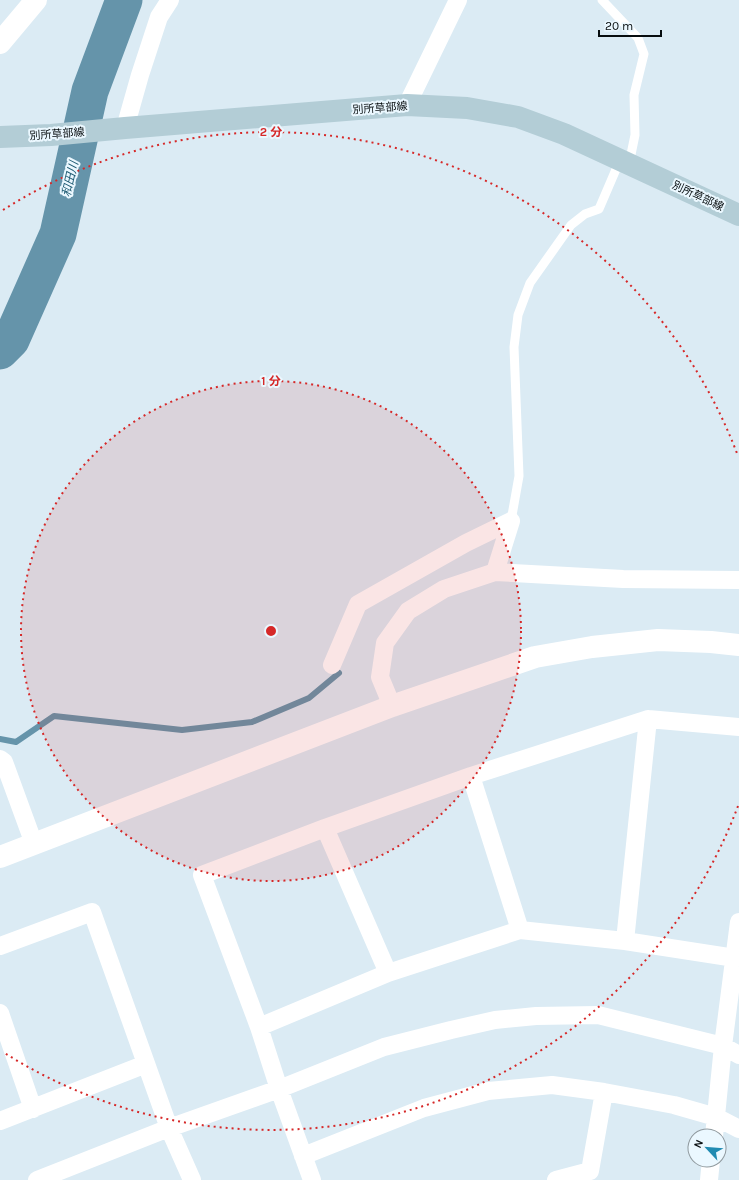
<svg xmlns="http://www.w3.org/2000/svg" width="739" height="1180" viewBox="0 0 739 1180" font-family="Karla,'Noto Sans JP',sans-serif">
<style>
.lines{fill:none;stroke-linecap:round;stroke-linejoin:round}
.stream{stroke:#6594aa;stroke-width:6}
.river{stroke:#6594aa;stroke-width:37}
.service{stroke:#fff;stroke-width:9}
.minor{stroke:#fff;stroke-width:18}
.tertiary{stroke:#fff;stroke-width:22}
.secondary{stroke:#b3cdd6;stroke-width:22}
.ring{fill:none;stroke:#d62828;stroke-width:2;stroke-dasharray:2 4}
.labels{text-anchor:middle;dominant-baseline:central;stroke-width:4;stroke-linejoin:round;paint-order:stroke}
.street-label{font-size:11px;fill:#070d0f;stroke:#ebf8ff}
.water-label{font-size:12px;font-style:italic;fill:#1d5a72;stroke:#ebf8ff}
.centre{fill:#d62828;stroke:#ebf8ff;stroke-width:2}
.ring-label{font-size:12px;text-anchor:middle;font-weight:bold;fill:#d62828;stroke:#ebf8ff;stroke-width:4;stroke-linejoin:round;paint-order:stroke}
</style>
<rect width="100%" height="100%" fill="#dbebf4"/>
<g class="lines">
<!-- stream -->
<path class="stream" d="M0 739 16 742 54 716 182 730 252 722 309 698 339 673"/>
<!-- river -->
<path class="river" d="M0 351 11 340 58 234 90 91 124 0"/>
<!-- service -->
<path class="service" d="M602 0 638 38 644 54 634 95 635 135 629 164
M511 521 519 476 514 347 518 315 530 283 571 225 585 214 599 209 620 160"/>
<!-- minor -->
<path class="minor" d="M407 105 458 0
M125 128 140 75 159 17 170 0
M495 572 511 521
M332 665 358 604 466 543 511 521
M392 706 380 677 385 643 408 611 444 589 495 572 623 579 739 580
M0 759 4 762 34 844
M471 776 520 930
M325 828 388 973
M625 941 648 719
M0 946 92 912 169 1128 192 1180
M0 1013 33 1109
M259 1027 388 973 520 930 625 941 735 958
M0 1121 146 1064
M714 1136 723 1046 739 922
M303 1156 424 1108 488 1091 552 1085 604 1092 674 1105 716 1117 739 1129
M37 1180 169 1128 279 1089 384 1047 451 1030 495 1020 536 1016 598 1015 723 1046 739 1055
M312 1180 279 1089 259 1027 202 875 325 828 471 776 648 719 739 727
M556 1180 590 1171 604 1092
M709 1180 711 1160"/>
<!-- tertiary -->
<path class="tertiary" d="M0 43 36 0
M0 857 392 706 535 657 592 647 658 640 711 642 739 645"/>
<!-- secondary -->
<path class="secondary" d="M0 137 51 135 125 128 407 105 467 108 518 117 564 134 739 215"/>
</g>
<!-- distance rings -->
<circle cx="271" cy="631" r="250" fill="#d62828" fill-opacity=".12"/>
<g class="ring">
<circle cx="271" cy="631" r="250"/>
<path d="M738 806A499 499 0 0 1 3 1052M3 210A499 499 0 0 1 738 456"/>
</g>
<g class="labels">
<!-- street labels -->
<g class="street-label">
<text transform="translate(380 108) rotate(-4)">別所草部線</text>
<text transform="translate(57 134) rotate(-4)">別所草部線</text>
<text transform="translate(698 196) rotate(25)">別所草部線</text>
</g>
<!-- water labels -->
<g class="water-label">
<text transform="translate(70 179) rotate(-77)">和田川</text>
</g>
</g>
<circle cx="271" cy="631" r="6" class="centre"/>
<g class="ring-label">
<text x="271" y="136">2 分</text>
<text x="271" y="385">1 分</text>
</g>
<!-- north arrow -->
<g transform="translate(707 1148) rotate(296)"><circle r="19" fill="#ebf8ff" stroke="#909a9f"/>
<path d="M0-3L7 15L0 10L-7 15Z" fill="#208bb2"/>
<text y="-6" font-size="11" font-weight="bold" text-anchor="middle" fill="#070d0f">N</text>
</g>
<!-- scale -->
<path d="M599 30v6h62v-6" fill="none" stroke="#070d0f" stroke-width="2"/>
<text x="605" y="30" font-size="12" fill="#070d0f" stroke="#ebf8ff" stroke-width="3" paint-order="stroke">20 m</text>
</svg>
